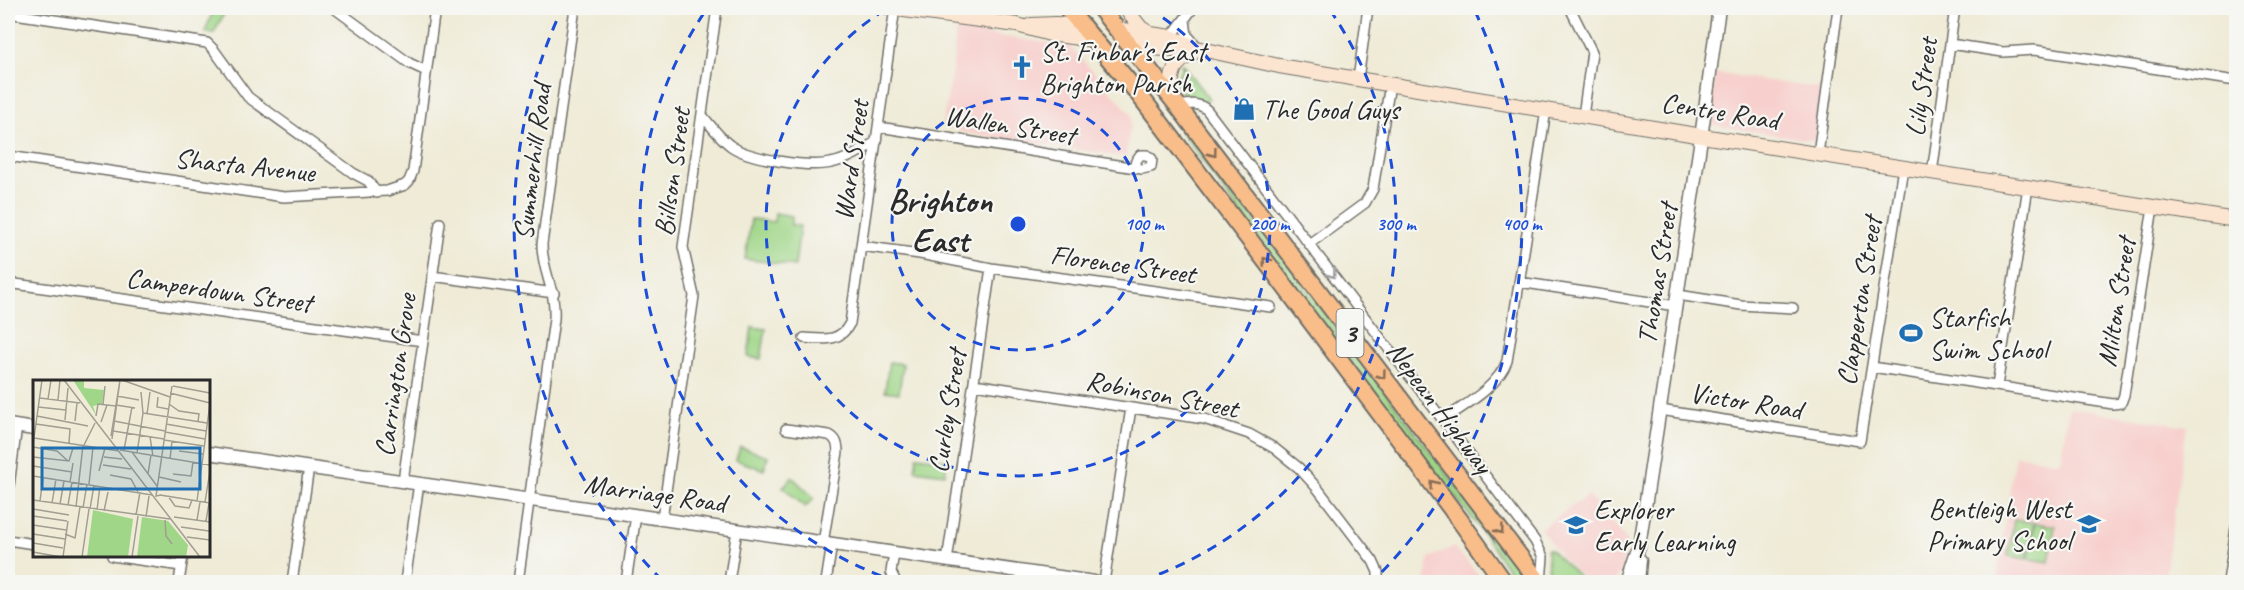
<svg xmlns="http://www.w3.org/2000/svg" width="2244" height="590" viewBox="0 0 2244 590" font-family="Caveat,sans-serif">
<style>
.built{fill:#f7d0cd}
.green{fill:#9fd687;stroke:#658059;stroke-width:1.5}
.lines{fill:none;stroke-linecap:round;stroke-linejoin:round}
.minor-casing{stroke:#706e67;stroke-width:12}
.tertiary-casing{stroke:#706e67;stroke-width:15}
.secondary-casing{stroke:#706e67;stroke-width:16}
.trunk-casing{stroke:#706e67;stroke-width:20}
.minor{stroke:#fff;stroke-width:9}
.tertiary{stroke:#fff;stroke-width:12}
.secondary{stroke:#fce5d0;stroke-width:14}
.trunk{stroke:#f8bd89;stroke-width:16}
.oneway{stroke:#876d55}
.oneway2{stroke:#a0a0a0}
.ring{fill:none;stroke:#1d4ed8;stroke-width:3;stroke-dasharray:10 8}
.labels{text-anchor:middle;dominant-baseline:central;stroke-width:4.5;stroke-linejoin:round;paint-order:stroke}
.shield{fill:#f6f6f2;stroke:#686867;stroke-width:1.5}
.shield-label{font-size:27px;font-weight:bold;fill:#2b2b2b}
.poi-label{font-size:28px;fill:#2b2b2b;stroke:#f6f6f2;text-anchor:start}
.street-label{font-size:28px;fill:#2b2b2b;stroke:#f6f6f2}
.district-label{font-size:34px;font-weight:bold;fill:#2b2b2b;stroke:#f6f6f2}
.inset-road{fill:none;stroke:#a19e92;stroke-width:1.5}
.view{fill:#1f6fb2;fill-opacity:0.15;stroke:#1f6fb2;stroke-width:3}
.inset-edge{fill:none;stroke:#2b2b2b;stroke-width:3}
.centre{fill:#1d4ed8;stroke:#f6f6f2;stroke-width:3}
.ring-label{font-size:18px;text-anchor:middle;font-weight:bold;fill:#1d4ed8;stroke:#f6f6f2;stroke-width:4.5;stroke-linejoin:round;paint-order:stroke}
</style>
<rect width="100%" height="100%" fill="#f6f6f2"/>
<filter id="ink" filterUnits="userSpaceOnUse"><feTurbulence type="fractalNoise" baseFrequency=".0167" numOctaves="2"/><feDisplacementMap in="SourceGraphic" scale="12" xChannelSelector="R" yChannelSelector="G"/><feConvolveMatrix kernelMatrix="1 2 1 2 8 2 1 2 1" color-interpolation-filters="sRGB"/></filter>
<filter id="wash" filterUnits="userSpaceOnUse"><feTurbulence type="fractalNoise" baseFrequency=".008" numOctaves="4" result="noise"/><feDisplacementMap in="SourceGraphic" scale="24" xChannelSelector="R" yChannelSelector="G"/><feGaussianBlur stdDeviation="1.35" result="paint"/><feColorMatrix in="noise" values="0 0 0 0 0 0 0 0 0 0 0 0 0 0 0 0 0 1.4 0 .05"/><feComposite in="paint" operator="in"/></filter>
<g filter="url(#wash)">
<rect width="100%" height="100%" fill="#efebd7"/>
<!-- built -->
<path class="built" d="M956 30 1070 46 1132 115 1126 157 966 133 942 126 953 66Z
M1716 73 1824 89 1816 141 1708 124Z
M2069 408 2187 426 2164 582H1996L2015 455 2060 462Z
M1588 495 1627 540 1622 570 1615 582H1587L1564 560 1540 529Z
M1453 547 1466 560 1485 582H1425L1429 558Z"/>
<!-- green -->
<path class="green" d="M214 8H227L214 33 205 32Z
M1182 64 1209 99 1204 102 1188 99 1176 85Z
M1175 117 1188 132 1529 582H1516C1474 516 1422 456 1374 394 1307 305 1240 214 1175 123Z
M775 213 792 216 791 225 800 226 795 266 745 259 751 219 774 222Z
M752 327 766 329 761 359 748 357Z
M889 362 903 364 899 393 885 391Z
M740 447 768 456 764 470 736 460Z
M917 456 947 460 945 474 915 470Z
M792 477 814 498 805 507 783 487Z
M2014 520 2034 523 2027 559 2008 556Z
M2035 523 2055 526 2049 562 2029 559Z
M1547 549H1550C1561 561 1573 570 1584 582H1557L1548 570Z"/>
</g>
<g filter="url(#ink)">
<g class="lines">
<!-- minor casing -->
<g class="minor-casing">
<path id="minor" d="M334 8 409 63 426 71
M1570 8 1592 52 1583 116
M8 13 207 43 214 50 248 97 353 173 368 181 377 193
M1185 20 1187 35 1195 44
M1171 37 1193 8
M1950 44 2003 52 2034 50 2236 81
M1358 79 1368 8
M1178 106C1189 104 1198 102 1207 110L1535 541 1543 557 1541 582
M702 115C711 126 720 138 731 146 749 159 809 168 831 163 847 160 863 150 877 141
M879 127 1142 169 1151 167 1152 159 1147 155H1140L1136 161 1134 167
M1818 154 1838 8
M8 156 284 197 387 191 405 185 409 181 413 171 435 8
M1932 173 1955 8
M1309 244 1365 203 1373 189 1390 84
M861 246 920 254 991 268 1271 307
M432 276 554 293
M1519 282 1676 306
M8 283 423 341
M1678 295 1741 305 1793 308
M804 338C823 339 840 343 850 323L895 8
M1872 367 2113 404 2121 403 2124 395 2153 207
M974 384 1204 419 1249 434 1274 448 1299 468 1318 489 1373 561 1378 572V582
M1997 386 2028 187
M1660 410 1860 441 1903 168
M1443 420C1465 405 1498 387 1507 361L1546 110
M786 429 829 435C836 438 838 445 838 452L823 543
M403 481 440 223
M8 493 17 426
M662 519 694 296 683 247 717 8
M8 540 34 544
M894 553 891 572 896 582
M112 556 181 566
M947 561 991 268
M179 582 183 556
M292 582 309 467
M405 582 419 483
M518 582 554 319C556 288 542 272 542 244L575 8
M626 582 636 515
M729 582 737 530
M826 582 832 544
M1104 582 1131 408
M2228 582 2236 528"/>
</g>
<!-- tertiary casing -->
<g class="tertiary-casing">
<path id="tertiary" d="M8 425 34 429
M208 453 1094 582
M1627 582 1639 546 1699 152 1719 8
M1638 582 1640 560"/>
</g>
<!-- secondary casing -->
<g class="secondary-casing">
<path id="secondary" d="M889 8 1017 25 1050 34 1093 40
M1125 8 1141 28 1149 33
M1031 25 1056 24 1081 26
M1116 29 1171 37 1197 48 1279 66 1702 136 2236 220
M1129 45 1172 50 1195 48
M1171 98C1171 71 1172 64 1196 51"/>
</g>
<!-- trunk casing -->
<g class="trunk-casing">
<path id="trunk" d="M1067 8 1137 92 1271 268 1459 519 1504 582
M1100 8 1178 106 1539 582"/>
</g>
<!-- minor -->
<use href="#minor" class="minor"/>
<!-- tertiary -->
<use href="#tertiary" class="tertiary"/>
<!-- secondary -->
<use href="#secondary" class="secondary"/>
<!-- trunk -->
<use href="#trunk" class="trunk"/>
</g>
<!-- one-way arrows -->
<defs><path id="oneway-chevron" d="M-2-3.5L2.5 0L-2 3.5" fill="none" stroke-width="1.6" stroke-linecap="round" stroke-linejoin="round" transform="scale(1.5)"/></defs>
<g class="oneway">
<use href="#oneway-chevron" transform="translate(1213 153) rotate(53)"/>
<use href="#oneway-chevron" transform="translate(1266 261) rotate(-128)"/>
<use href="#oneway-chevron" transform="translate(1382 375) rotate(53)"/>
<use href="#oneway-chevron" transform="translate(1433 484) rotate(-127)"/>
<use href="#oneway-chevron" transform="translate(1500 530) rotate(53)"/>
</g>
<use class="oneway2" href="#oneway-chevron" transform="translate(1332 274) rotate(53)"/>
</g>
<!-- distance rings -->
<g class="ring">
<circle cx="1018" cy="224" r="126"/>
<path d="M1148 8A252 252 0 1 1 888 8"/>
<path d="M898 582A378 378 0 0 1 706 10M1330 10A378 378 0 0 1 1138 582"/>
<path d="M662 580A504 504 0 0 1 561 11M1475 11A504 504 0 0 1 1374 580"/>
</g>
<!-- icons -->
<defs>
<g id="church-bare" transform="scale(1.8)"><path d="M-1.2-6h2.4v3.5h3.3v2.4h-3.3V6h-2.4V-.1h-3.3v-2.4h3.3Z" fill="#1f6fb2" stroke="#f6f6f2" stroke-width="2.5" paint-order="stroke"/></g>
<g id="shop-bare" transform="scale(1.8)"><path d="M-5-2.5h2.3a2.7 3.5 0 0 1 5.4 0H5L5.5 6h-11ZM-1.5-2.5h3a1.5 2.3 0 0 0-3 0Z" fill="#1f6fb2" stroke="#f6f6f2" stroke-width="2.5" paint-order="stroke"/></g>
<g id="stadium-bare" transform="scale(1.8)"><path d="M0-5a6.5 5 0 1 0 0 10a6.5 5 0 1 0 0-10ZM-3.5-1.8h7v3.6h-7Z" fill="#1f6fb2" stroke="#f6f6f2" stroke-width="2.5" paint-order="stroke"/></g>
<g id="school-bare" transform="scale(1.8)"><path d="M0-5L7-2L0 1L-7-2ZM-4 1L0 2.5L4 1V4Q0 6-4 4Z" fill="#1f6fb2" stroke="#f6f6f2" stroke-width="2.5" paint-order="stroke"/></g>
</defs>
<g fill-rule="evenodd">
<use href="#church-bare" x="1022" y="67"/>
<use href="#shop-bare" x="1244" y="109"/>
<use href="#stadium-bare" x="1911" y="333"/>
<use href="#school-bare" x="2089" y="524"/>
<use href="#school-bare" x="1576" y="525"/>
</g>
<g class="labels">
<!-- shield labels -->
<rect class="shield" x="1336.5" y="309" width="27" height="48" rx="4.5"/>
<g class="shield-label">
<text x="1350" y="333">3</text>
</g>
<!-- poi labels -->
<g class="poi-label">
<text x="1040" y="51">St. Finbar's East<tspan x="1040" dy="32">Brighton Parish</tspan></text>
<text x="1262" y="109">The Good Guys</text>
<text x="1929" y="317">Starfish<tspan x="1929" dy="32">Swim School</tspan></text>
<text x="2071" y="508" text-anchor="end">Bentleigh West<tspan x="2071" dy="32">Primary School</tspan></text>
<text x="1594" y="509">Explorer<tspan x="1594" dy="32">Early Learning</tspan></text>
</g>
<!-- street labels -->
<g class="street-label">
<text transform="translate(1921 87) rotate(-82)">Lily Street</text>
<text transform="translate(1720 111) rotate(9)">Centre Road</text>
<text transform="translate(1010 125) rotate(9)">Wallen Street</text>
<text transform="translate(851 160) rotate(-82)">Ward Street</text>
<text transform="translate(532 162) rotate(-83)">Summerhill Road</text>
<text transform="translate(245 165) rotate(6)">Shasta Avenue</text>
<text transform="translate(672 172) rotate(-82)">Billson Street</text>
<text transform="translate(1123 264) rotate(8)">Florence Street</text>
<text transform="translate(1657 274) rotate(-81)">Thomas Street</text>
<text transform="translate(219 290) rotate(8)">Camperdown Street</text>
<text transform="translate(1859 301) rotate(-81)">Clapperton Street</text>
<text transform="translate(2116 302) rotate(-81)">Milton Street</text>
<text transform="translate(395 375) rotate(-82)">Carrington Grove</text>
<text transform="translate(1162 394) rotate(11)">Robinson Street</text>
<text transform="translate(1746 401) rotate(9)">Victor Road</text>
<text transform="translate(1440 407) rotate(53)">Nepean Highway</text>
<text transform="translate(947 411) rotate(-81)">Curley Street</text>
<text transform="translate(655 493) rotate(8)">Marriage Road</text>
</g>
<!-- district labels -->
<g class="district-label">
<text x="940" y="200">Brighton<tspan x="940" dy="39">East</tspan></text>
</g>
</g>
<!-- overview -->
<g transform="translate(33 380)">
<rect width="177" height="177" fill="#efebd7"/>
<path d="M40 0H51V8L71 10 69 24 60 26 63 35ZM60 130 100 139 95 177H54ZM109 137 135 141 155 165 153 177H104Z" fill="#9fd687"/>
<path class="inset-road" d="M31 0 167 177M89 0 137 17M140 6 177 13M137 13 177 23M84 16 106 20M125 17 124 27 135 29M7 18 47 23M15 19 18 0M25 20 27 0M70 24 72 6M136 24 146 31 166 34 165 42M83 25 102 28M5 27 33 30M110 33 174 43M114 34 117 12M4 36 55 46M63 36 65 24 83 26M32 40 35 8M42 41 44 23M81 41 132 51M68 42 74 25M3 44 37 49 36 63M133 44 173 51M80 51 131 59M132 52 172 59M78 56 87 0M117 57 120 76M1 58 86 71M79 59 87 0M131 60 171 66M0 65 9 0M51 65 62 43M0 67 24 71 35 81M87 70 177 85M91 70 99 27M146 71 170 74M99 72 124 106M104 73 110 33 108 12M0 77 36 81 40 68M71 77 89 79M137 79 139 61M169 84 177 23M70 85 98 89M0 86 39 92M66 91 72 68M115 94 118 75M140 94 158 96 160 82M77 95 98 99 105 112M0 96 119 115M126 97 148 102M37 102 40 83M56 104 60 67M127 115 177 123M128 115 123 116 139 6M135 116 142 126 156 128 159 120M0 120 137 139M7 121 10 98M164 121 169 84M172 122 177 91M19 123 23 99M27 124 31 101M35 125 39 102M43 127 50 65M50 128 54 104M0 129 36 135M57 129 61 105M64 130 67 106M71 131 75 112M103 135 107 112M0 136 34 141M113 137 116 116M141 137 177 142M132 140 133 156 139 164M164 140 167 122M173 141 176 123M0 145 33 150M148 147 176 151M0 154 32 159M32 154 42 158 47 127M154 157 177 160M0 163 30 168M0 172 28 177M30 177 35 141M49 177 56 129M99 177 105 136"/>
<path class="view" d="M9 68H167V109H9Z"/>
<rect width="177" height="177" class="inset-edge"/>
</g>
<circle cx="1018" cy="224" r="9" class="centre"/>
<g class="ring-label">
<text x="1144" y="230">100 m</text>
<text x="1270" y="230">200 m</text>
<text x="1396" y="230">300 m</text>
<text x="1522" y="230">400 m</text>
</g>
<!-- margin -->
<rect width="2244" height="590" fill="none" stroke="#f6f6f2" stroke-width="30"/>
</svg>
